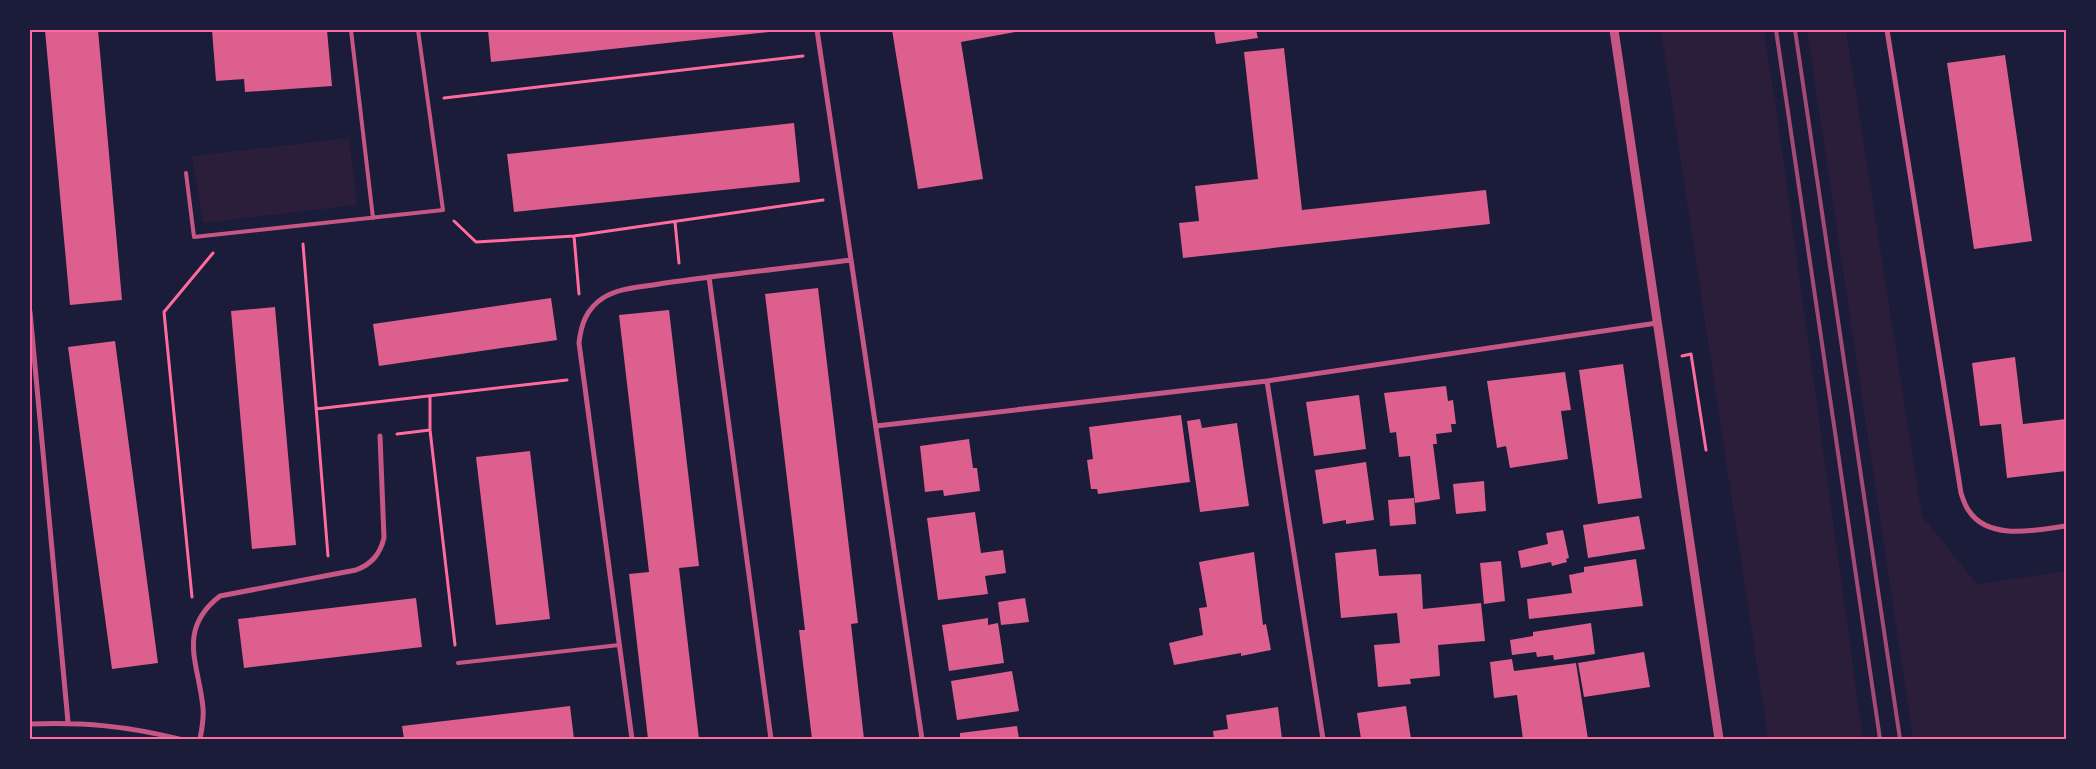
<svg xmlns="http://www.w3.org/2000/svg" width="2096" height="769" viewBox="0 0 2096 769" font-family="Quicksand,sans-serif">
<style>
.green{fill:#2a1e3b}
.building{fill:#dd5f8e}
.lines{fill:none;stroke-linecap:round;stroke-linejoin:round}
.path{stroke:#ff6b9d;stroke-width:3}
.service{stroke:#c65784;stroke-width:4}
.minor{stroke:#c65784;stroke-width:5}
.tertiary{stroke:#c65784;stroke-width:9}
.rail{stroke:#a44b75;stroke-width:4}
.neatline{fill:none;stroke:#ff6b9d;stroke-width:2}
</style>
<rect width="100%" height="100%" fill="#1b1b3a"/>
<!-- green -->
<path class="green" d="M1661 30H1764L1780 136 1863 739H1768Z
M1807 30H1846L1922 516 1977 584 2066 571V739H1913Z
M349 138 357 205 203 223 192 156Z"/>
<!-- building -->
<path class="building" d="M45 30H98L122 300 70 305Z
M212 30H327L332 86 245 92 244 79 216 81Z
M488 30H778V31L491 62Z
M892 30H1026L961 42 983 179 918 189Z
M1214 30H1256L1258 38 1216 44Z
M1284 48 1302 210 1486 190 1490 224 1183 258 1179 223 1199 221 1195 186 1258 179 1244 52Z
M2005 55 2032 241 1974 249 1947 63Z
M794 123 800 182 514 212 507 154Z
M818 288 858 623 851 624 864 739H812L799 630H805L765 294Z
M551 298 557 340 379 366 373 324Z
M275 307 296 545 252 549 231 311Z
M669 310 699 566 679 568 699 739H648L629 574 649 572 619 315Z
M115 341 158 663 112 669 68 347Z
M2015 357 2023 424 2066 419V471L2007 478 2001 424 1980 426 1972 363Z
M1623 364 1642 498 1598 504 1579 370Z
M1565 372 1571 410 1561 411 1568 459 1510 468 1506 446 1497 448 1487 381Z
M1446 386 1448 401 1453 400 1456 424H1451L1452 432 1436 434 1437 444H1433L1440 499 1415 503 1410 456 1399 457 1396 432 1390 433 1384 393Z
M1359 395 1366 449 1314 456 1306 402Z
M1181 415 1190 482 1098 494 1097 489H1091L1087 460 1093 459 1089 427Z
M1200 419 1202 428 1237 423 1249 506 1200 512 1187 421Z
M969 439 973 468H977L980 491 944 496 943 490 925 492 920 446Z
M530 451 550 619 496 625 476 457Z
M1366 462 1374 520 1346 524V520L1323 524 1315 470Z
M1484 481 1486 511 1456 514 1453 484Z
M1414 498 1416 524 1390 526 1388 500Z
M975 512 981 553 1003 550 1006 573 985 576 988 594 938 600 927 518Z
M1639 516 1645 549 1588 558 1583 525Z
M1563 530 1569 558 1566 559 1567 562 1552 566 1551 562 1521 568 1518 551 1548 544 1546 533Z
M1376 549 1379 576 1421 574 1423 609 1481 603 1485 641 1438 645 1440 676 1410 679 1411 684 1378 687 1374 645 1400 643 1397 613 1341 618 1335 553Z
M1254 552 1263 625 1266 624 1271 650 1241 656V653L1174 665 1169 643 1203 635 1199 608 1207 607 1199 562Z
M1636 559 1643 606 1529 619 1527 599 1572 593 1569 575 1584 572V567Z
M1501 561 1505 601 1484 604 1480 563Z
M416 598 422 647 244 668 238 619Z
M1025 598 1029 622 1001 625 998 602Z
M988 618V625L998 623 1004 663 949 671 942 625Z
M1591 623 1595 654 1554 660 1553 655 1537 657 1536 652 1512 655 1510 640 1533 636V632Z
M1644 652 1650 687 1584 697 1578 663Z
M1512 659 1514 671 1576 663 1588 739H1523L1517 695 1494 698 1490 662Z
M1012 671 1019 711 957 720 951 681Z
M570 706 574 739H404L402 726Z
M1406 706 1411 739H1361L1357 713Z
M1278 707 1282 739H1214L1213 731 1228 729 1226 715Z
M1017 726 1019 739H960V733Z"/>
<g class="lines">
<!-- path -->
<path class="path" d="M444 98 803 56
M454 221 476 242 574 236 579 294
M675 222 679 263
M574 236 823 200
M303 244 328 556
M1682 356 1691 354 1706 450
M316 409 567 380
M430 430 455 645
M397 434 430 430V396
M192 597 164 312 213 253"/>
<!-- service -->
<path class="service" d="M351 30 373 218
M186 173 194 237 443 210 418 30
M458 663 619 645"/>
<!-- minor -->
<path class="minor" d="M817 30 922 739
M1887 30 1961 493C1963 499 1965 506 1969 511 1989 541 2036 530 2066 526
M709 277 771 739
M30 312 68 722
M1267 381 1323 739
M876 426 1267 381 1657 323
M30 724C84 722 127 726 179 739
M200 739C202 729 204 719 203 708 199 664 176 630 220 596L356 570C372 564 380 554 384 538L380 436
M632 739 579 343C581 325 586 309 603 298 620 287 645 287 665 283 727 274 789 268 851 260"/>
<!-- tertiary -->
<path class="tertiary" d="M1614 30 1719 739"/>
<!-- rail -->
<path class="rail" d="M1776 30 1880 739
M1795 30 1900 739"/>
</g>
<!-- border -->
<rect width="2096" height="769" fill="none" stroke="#1b1b3a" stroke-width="62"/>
<rect x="31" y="31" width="2034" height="707" class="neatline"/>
</svg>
